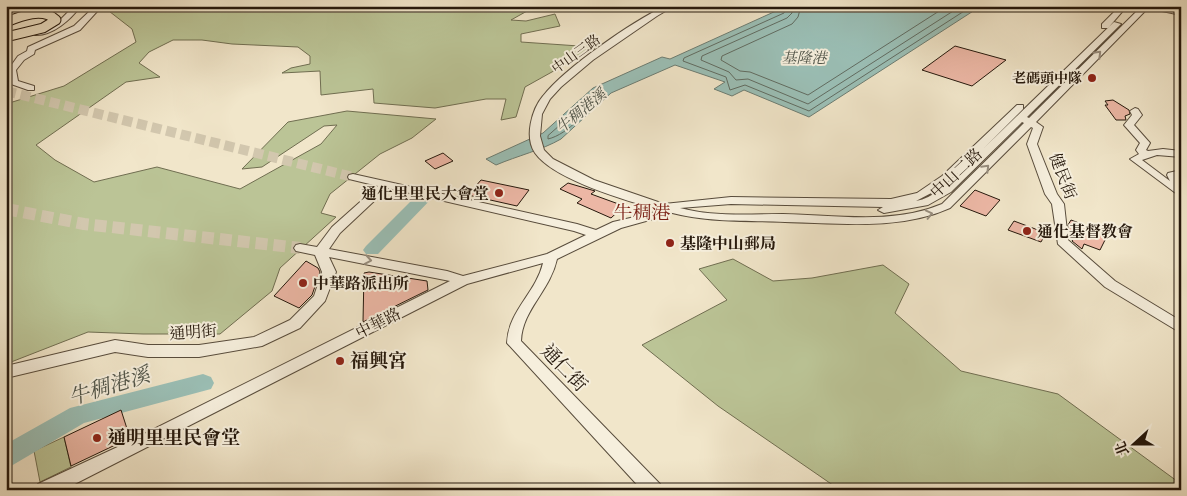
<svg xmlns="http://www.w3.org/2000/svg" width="1187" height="496" viewBox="0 0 1187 496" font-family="'IM FELL French Canon','Noto Serif TC',serif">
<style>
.green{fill:#bbc496;stroke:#706e51}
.water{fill:#9bc0b7;stroke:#6c7d73}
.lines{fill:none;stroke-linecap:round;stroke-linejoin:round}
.shore{stroke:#606c62;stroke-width:1}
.river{fill:#9bc0b7;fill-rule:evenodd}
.building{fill:#ecb7a5;stroke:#25180c}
.minor-tunnel-far1{stroke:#d2c7ae;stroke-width:10;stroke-dasharray:10 5;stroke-linecap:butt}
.minor-tunnel{stroke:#d2c7ae;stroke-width:12;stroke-dasharray:12 6;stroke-linecap:butt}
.minor-casing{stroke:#584c3c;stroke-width:2}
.major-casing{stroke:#25180c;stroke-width:2}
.minor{fill:#f6efdd;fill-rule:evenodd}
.major{fill:#f1e6ca;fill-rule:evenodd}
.major-bridge-casing{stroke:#25180c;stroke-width:11;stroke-linecap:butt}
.major-bridge{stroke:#f1e6ca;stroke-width:9}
.oneway{stroke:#988e7f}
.poi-dot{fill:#8f2418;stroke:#f6efdd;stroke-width:2}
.labels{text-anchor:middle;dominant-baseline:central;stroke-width:4;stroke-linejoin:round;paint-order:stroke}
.far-street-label{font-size:14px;fill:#25180c;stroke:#f6efdd}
.far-poi-label{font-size:14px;font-weight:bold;fill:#25180c;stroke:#f6efdd;text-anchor:end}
.far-water-label{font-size:15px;font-style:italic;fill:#4e5348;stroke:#f6efdd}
.street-label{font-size:16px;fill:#25180c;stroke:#f6efdd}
.poi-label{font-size:16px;font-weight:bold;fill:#25180c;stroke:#f6efdd;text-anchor:start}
.quarter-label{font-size:19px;fill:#7a1f14;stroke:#f6efdd}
.near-poi-label{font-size:19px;font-weight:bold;fill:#25180c;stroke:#f6efdd;text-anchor:start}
.near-street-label{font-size:19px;fill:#25180c;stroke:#f6efdd}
.near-water-label{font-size:21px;font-style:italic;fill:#4e5348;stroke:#f6efdd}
</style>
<rect width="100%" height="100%" fill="#f1e6ca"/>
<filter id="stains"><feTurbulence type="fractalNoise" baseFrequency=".004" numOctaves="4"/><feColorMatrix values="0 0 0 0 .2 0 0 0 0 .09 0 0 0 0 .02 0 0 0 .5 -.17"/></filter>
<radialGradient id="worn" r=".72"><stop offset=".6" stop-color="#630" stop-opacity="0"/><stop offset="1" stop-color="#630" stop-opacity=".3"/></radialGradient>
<!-- green -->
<path class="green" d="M108 6H536L511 20 526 21 555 14 560 26 521 34V42L579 46 602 44 525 87 516 117 501 120 506 99H486L435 108 374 103 373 89 321 95 320 71 282 73 291 68 310 64V56L298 47 232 44 202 40H173L149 52 139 63 160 77 126 82 36 145 55 160 94 182 157 167 240 189 321 144 337 125 324 126 262 167 242 169 288 122 347 111 436 119 412 138 380 154 330 194 321 213 336 217 280 268 272 291 220 334H143L88 332 6 364V104L64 86 136 42 132 29 105 8Z
M733 259 773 281 812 278 883 265 909 284 895 313 961 371 1058 394 1181 484V490H840L718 406 642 345 727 300 699 269Z
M64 437 71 467 40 482 34 451Z"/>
<!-- water -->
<path class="water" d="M787 6H981L809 117 744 90 732 96 714 89 725 82 675 65 611 93 561 139C542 150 517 156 496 165L486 159 543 133 593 88 662 57 670 59Z"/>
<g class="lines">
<!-- shore -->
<path class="shore" d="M787 6 784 13 684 58 683 61 726 77 730 90 745 85 809 111 972 6
M793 6 792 13 787 18 702 56 701 60 729 72 736 80 748 79 808 104 961 6
M801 6 798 17 792 24 722 56 721 60 740 71 750 72 808 95 947 6
M599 91 602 95C587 110 569 134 548 139V136Z"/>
<!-- river -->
<path class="river" d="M429 187 435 189 437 192 435 195 378 254H366L363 250 366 246 423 189Z
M203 374 211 377 214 383 211 389 84 423 6 469V444L70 408Z"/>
</g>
<!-- building -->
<path class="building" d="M955 46 1006 60 972 86 922 70Z
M1113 100 1129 110 1130 114 1125 116 1126 120H1116L1105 105H1108L1105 101Z
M443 153 453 161 435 169 425 161Z
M481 180 529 190 517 206 468 195Z
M568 183 595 191 591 194 624 206 611 218 577 203 582 199 560 189Z
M975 190 1000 200 986 216 960 206Z
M1071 220 1108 234 1100 250 1084 244 1082 249 1072 241 1074 238 1070 237 1068 225Z
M1014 221 1046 233 1041 242 1008 230Z
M306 261 318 268 320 272 312 295 299 308 274 296Z
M369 272 427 281 428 290 363 322 364 273Z
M121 410 130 438 71 466 64 437Z"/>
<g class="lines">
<!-- minor-tunnel-far1 -->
<path class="minor-tunnel-far1" d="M6 91 353 177"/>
<!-- minor-tunnel -->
<path class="minor-tunnel" d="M6 209 84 224 300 248"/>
<!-- minor casing -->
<g class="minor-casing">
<path id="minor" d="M13 6H23L6 14V9Z
M37 6H46L26 18 19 16Z
M74 6H81C71 19 53 36 35 35V31L60 20Z
M95 6H102L80 30 35 50 34 54 24 60 16 70 18 81 34 86V90H28L11 84 8 70 18 56 27 51 28 47 74 26Z
M665 6H674L657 16 593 60 561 87 550 99 542 114 540 136 544 150 553 159 594 180 664 204 731 197 891 199 917 193 942 176 1017 105H1023V109L984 148 1114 22 1121 24 1027 117 1029 118 1142 6H1158L1181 11V15L1148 8 1036 122 1043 127 1037 144 1057 194 1064 204 1068 240 1115 281 1181 321V333L1105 287 1058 244 1052 204 1045 194 1027 144 1033 128 1031 127 950 208C899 231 839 223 785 222 741 220 711 223 668 212L664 216 621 228 557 259C550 291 522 310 521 341L660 484 663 490H642L507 343C508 311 536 293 543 263L467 284 63 490H35L38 484 124 444 450 281 329 257 336 272 325 301 300 328 262 346 199 357H148L115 352 6 378V366L115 340 148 345H199L254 337 290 320 314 296 322 272 315 255 296 251 294 248 296 245 300 244 317 247 332 227 378 186 349 179 348 177 349 175 353 174 577 224 596 230 613 222 656 212 658 210C626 200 554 180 535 153 524 137 532 109 543 96 566 67 632 22 665 6ZM1022 122 1024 123 942 204C893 225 835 215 783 214 748 214 714 217 680 208L731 204 883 207 878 210 884 213 928 205 951 192ZM958 173C947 184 933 198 916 201L937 190ZM388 188 574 231 586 235 547 254 463 276 447 271 329 249 340 233Z
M1120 6H1127L1108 28H1102V24Z
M1135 108 1138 109 1142 115 1134 125 1150 143 1146 150 1148 151 1163 149 1181 151V157L1157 155 1142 160 1170 181 1167 175 1168 173 1181 170V176L1179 177 1181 180V197L1130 159 1139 154 1136 150 1140 143 1124 125 1132 115 1130 111Z"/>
</g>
<!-- major casing -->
<g class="major-casing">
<path id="major" d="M23 6H34L6 21V15Z"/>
</g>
<!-- minor -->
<use href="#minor" class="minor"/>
<!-- major -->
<use href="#major" class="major"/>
<!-- major-bridge casing -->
<g class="major-bridge-casing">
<path id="major-bridge" d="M6 22C21 16 43 7 56 20L43 28 6 37"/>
</g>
<!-- major-bridge -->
<use href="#major-bridge" class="major-bridge"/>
</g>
<!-- one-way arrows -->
<defs><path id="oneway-chevron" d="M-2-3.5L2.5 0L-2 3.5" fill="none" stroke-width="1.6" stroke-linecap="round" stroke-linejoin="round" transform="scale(1.25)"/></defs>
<g class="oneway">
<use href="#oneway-chevron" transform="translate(1098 54) rotate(-45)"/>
<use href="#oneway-chevron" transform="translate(986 168) rotate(-45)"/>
<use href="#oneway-chevron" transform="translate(929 214) rotate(-13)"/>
<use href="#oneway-chevron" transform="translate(368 260) rotate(10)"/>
</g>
<!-- markers -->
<g class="poi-dot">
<circle cx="1092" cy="78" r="5"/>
<circle cx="499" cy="193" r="5"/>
<circle cx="1027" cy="231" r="5"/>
<circle cx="670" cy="243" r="5"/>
<circle cx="303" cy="283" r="5"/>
<circle cx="340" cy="361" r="5"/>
<circle cx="97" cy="438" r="5"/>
</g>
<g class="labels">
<!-- far-street labels -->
<g class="far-street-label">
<text transform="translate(576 54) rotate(-36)">中山三路</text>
</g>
<!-- far-poi labels -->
<g class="far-poi-label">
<text x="1082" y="78">老碼頭中隊</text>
</g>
<!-- far-water labels -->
<g class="far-water-label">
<text x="804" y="58">基隆港</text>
<text transform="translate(581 111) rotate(-40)">牛稠港溪</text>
</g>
<!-- street labels -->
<g class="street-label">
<text transform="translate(956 173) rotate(-43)">中山二路</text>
<text transform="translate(1063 176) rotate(69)">健民街</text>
<text transform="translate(378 323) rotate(-27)">中華路</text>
<text transform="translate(193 332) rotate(-4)">通明街</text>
</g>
<!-- poi labels -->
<g class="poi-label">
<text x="489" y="193" text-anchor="end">通化里里民大會堂</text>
<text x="1037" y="231">通化基督教會</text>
<text x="680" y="243">基隆中山郵局</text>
<text x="313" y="283">中華路派出所</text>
</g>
<!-- quarter labels -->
<g class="quarter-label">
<text x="642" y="213">牛稠港</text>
</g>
<!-- near-poi labels -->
<g class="near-poi-label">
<text x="350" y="361">福興宮</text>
<text x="107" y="438">通明里里民會堂</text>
</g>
<!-- near-street labels -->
<g class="near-street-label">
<text transform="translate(564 368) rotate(46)">通仁街</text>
</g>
<!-- near-water labels -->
<g class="near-water-label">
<text transform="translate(109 386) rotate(-17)">牛稠港溪</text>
</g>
</g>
<!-- margin -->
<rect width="1187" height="496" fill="none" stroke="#f1e6ca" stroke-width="25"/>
<rect x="8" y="8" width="1172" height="481" fill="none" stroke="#25180c" stroke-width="2.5"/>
<rect x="12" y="12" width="1162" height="471" fill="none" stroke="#25180c"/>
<!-- north arrow -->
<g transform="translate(1134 444) rotate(249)" stroke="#f6efdd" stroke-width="4" paint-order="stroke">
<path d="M0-4L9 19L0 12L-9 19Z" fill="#25180c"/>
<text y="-8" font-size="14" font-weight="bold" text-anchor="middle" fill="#25180c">北</text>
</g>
<rect width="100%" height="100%" filter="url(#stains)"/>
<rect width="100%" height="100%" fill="url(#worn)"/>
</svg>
